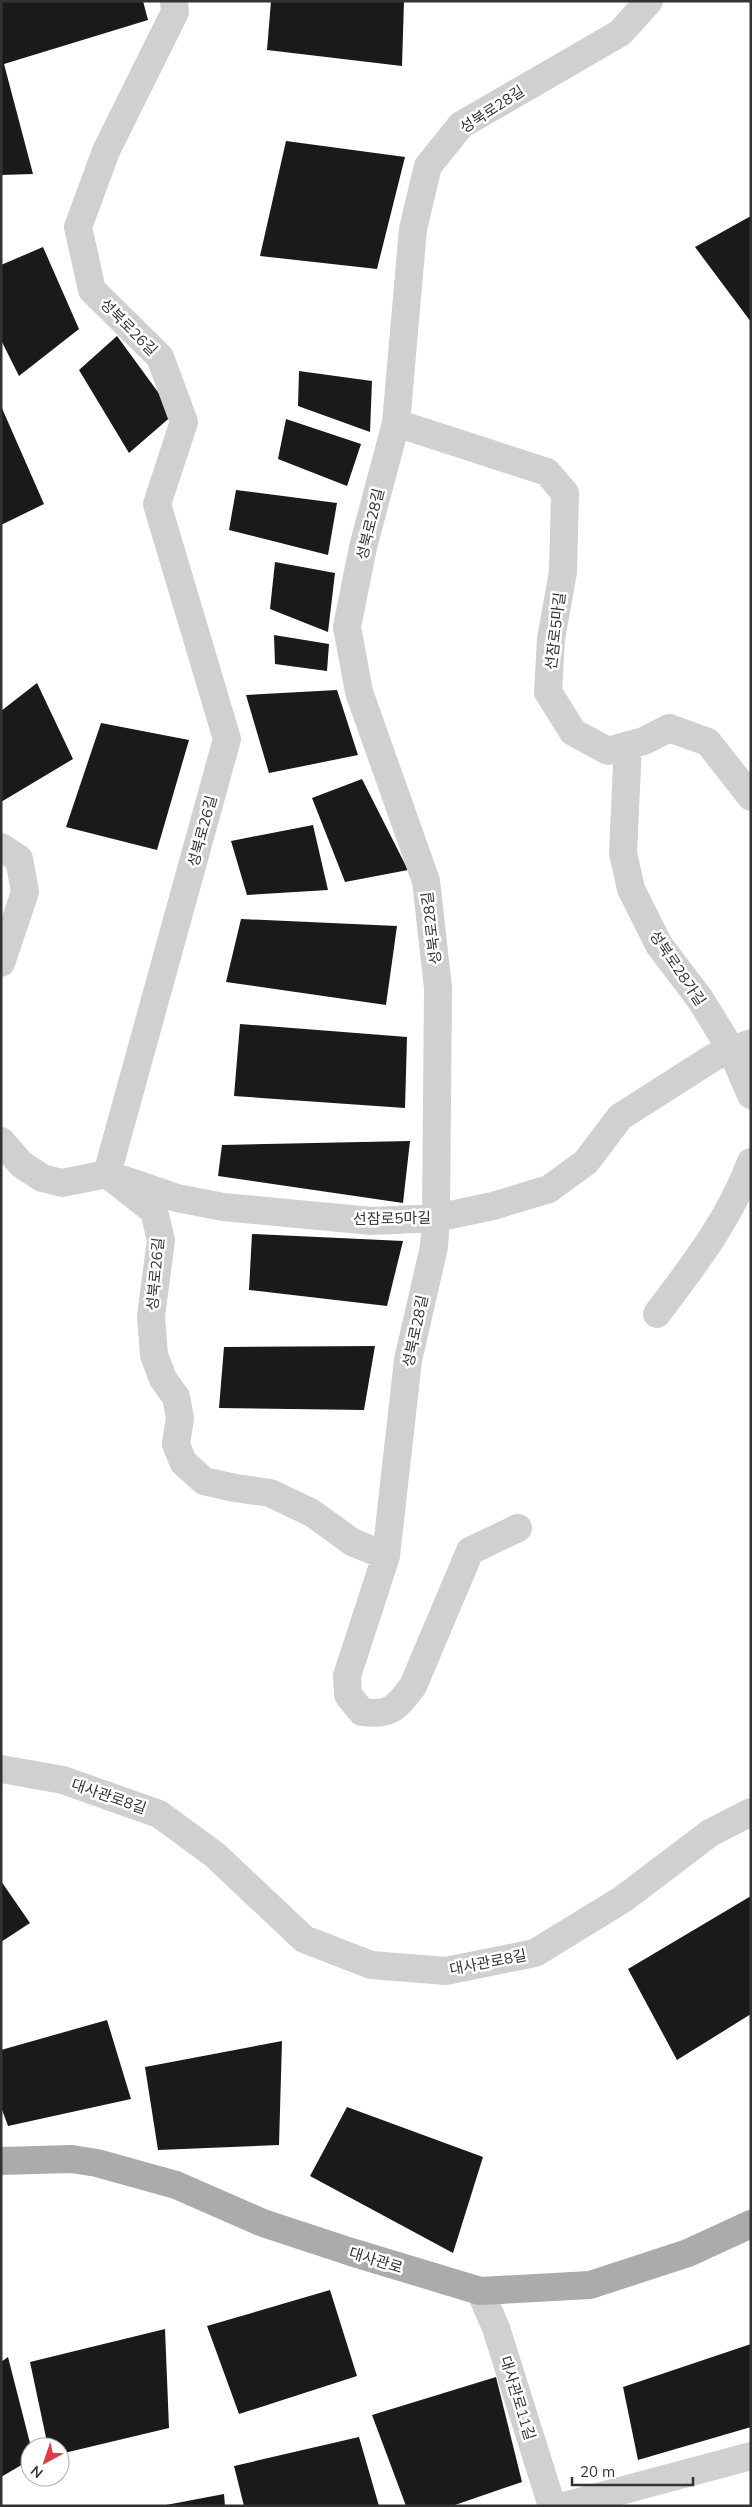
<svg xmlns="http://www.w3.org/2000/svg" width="752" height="2507" viewBox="0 0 752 2507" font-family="Mulish,'Noto Sans KR',sans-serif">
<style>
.building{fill:#1a1a1a}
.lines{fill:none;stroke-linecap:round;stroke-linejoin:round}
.minor{stroke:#d0d0d0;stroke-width:28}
.major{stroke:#ababab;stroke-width:28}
.labels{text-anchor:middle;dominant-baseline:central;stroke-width:5;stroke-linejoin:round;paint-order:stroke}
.street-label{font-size:15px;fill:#333;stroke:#fff}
</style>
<rect width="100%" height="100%" fill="#fff"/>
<!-- building -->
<path class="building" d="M1 1H143L148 20 4 64 33 174 1 175Z
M271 1H404L402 66 267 50Z
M286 141 405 157 377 269 260 256Z
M751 216V322L695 247Z
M43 247 79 329 19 376 1 340V265Z
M117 336 174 414 129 453 79 370Z
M299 371 372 381 370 432 298 406Z
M1 406 44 504 1 525Z
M286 419 361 444 347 486 278 459Z
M236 490 337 503 328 555 229 530Z
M275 562 335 573 328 632 270 609Z
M274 635 329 644 327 671 275 664Z
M37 683 73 759 1 802V711Z
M337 690 358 755 269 773 246 695Z
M101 723 189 740 157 850 66 827Z
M362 779 408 870 345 882 312 798Z
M313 825 328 890 247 895 231 841Z
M241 919 397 926 386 1005 226 982Z
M240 1024 407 1037 405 1108 234 1096Z
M410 1141 403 1203 218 1176 222 1145Z
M252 1234 403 1241 387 1306 249 1290Z
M375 1346 364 1410 219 1408 224 1347Z
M1 1881 30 1923 1 1942Z
M751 1896V2014L677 2060 628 1969Z
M107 2020 131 2099 8 2126 1 2107V2050Z
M282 2041 279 2145 158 2150 145 2067Z
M347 2107 483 2157 453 2253 310 2176Z
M330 2290 357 2376 239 2414 207 2326Z
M165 2329 169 2428 60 2454V2447H48L30 2362Z
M751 2344V2427L638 2460 623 2387Z
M8 2357 31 2447 30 2460 1 2477V2362Z
M496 2377 522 2482 452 2506H406L372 2415Z
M359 2437 379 2506H244L234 2466Z
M224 2494 225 2506H166V2505Z"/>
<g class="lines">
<!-- minor -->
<path class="minor" d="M174 1 175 12 106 151 78 227 92 290 160 357 184 422 157 504 227 739 107 1174 154 1211 161 1240 151 1316 154 1355 163 1379 176 1397 180 1418 176 1444 183 1462 204 1481 235 1488 270 1493 312 1513 352 1542 386 1556
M396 423 547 472 565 493 563 572 551 639 548 692 573 732 608 751 644 741 669 728 708 742 751 797
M628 745 623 853 631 889 659 945 700 999 732 1051 751 1095
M1 847 19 859 25 892 1 963
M1 1141 21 1164 42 1178 62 1183 107 1174 177 1198 223 1207 372 1221 436 1218 493 1206 549 1189 586 1162 620 1117 714 1057 751 1043
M657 1314C695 1263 728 1222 751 1162
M518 1528 470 1551 413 1686C396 1708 391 1716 362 1712L348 1695 347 1676 386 1556 408 1360 434 1247 436 1218 438 988 426 881 359 692 347 627 363 547 396 423 413 229 428 166 461 125 620 33 649 1
M1 1769 63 1780 159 1814 215 1855 304 1939 371 1965 446 1971 535 1953 623 1899 710 1833 751 1812
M480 2291 496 2328 552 2506
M564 2506 751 2456"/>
<!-- major -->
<path class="major" d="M1 2161 72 2159 97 2163 176 2185 263 2223 351 2252 480 2291 590 2285 688 2253 751 2224"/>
</g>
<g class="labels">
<!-- street labels -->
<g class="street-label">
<text transform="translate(492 109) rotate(-33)">성북로28길</text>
<text transform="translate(129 327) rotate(45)">성북로26길</text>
<text transform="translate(370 524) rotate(-76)">성북로28길</text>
<text transform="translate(555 631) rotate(-83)">선잠로5마길</text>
<text transform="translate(202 831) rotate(-75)">성북로26길</text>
<text transform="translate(431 928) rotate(-97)">성북로28길</text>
<text transform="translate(678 968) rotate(56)">성북로28가길</text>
<text transform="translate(392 1218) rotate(-1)">선잠로5마길</text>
<text transform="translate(155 1274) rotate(-85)">성북로26길</text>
<text transform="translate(415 1331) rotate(-78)">성북로28길</text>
<text transform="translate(109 1796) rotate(19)">대사관로8길</text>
<text transform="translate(488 1962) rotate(-11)">대사관로8길</text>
<text transform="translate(376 2260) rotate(17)">대사관로</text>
<text transform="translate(518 2398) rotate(73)">대사관로11길</text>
</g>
</g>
<!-- border -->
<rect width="752" height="2507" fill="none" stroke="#333333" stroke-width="5"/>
<!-- north arrow -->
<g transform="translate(45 2462) rotate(220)"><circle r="24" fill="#ffffff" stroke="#adadad"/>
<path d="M0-4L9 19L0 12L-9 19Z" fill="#e63946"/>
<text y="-8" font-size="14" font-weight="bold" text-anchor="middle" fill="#333333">N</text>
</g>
<!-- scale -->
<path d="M572 2477v8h121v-8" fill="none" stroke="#333333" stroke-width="2.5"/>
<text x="580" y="2477" font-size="15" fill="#333333" stroke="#ffffff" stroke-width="4" paint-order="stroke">20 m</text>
</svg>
